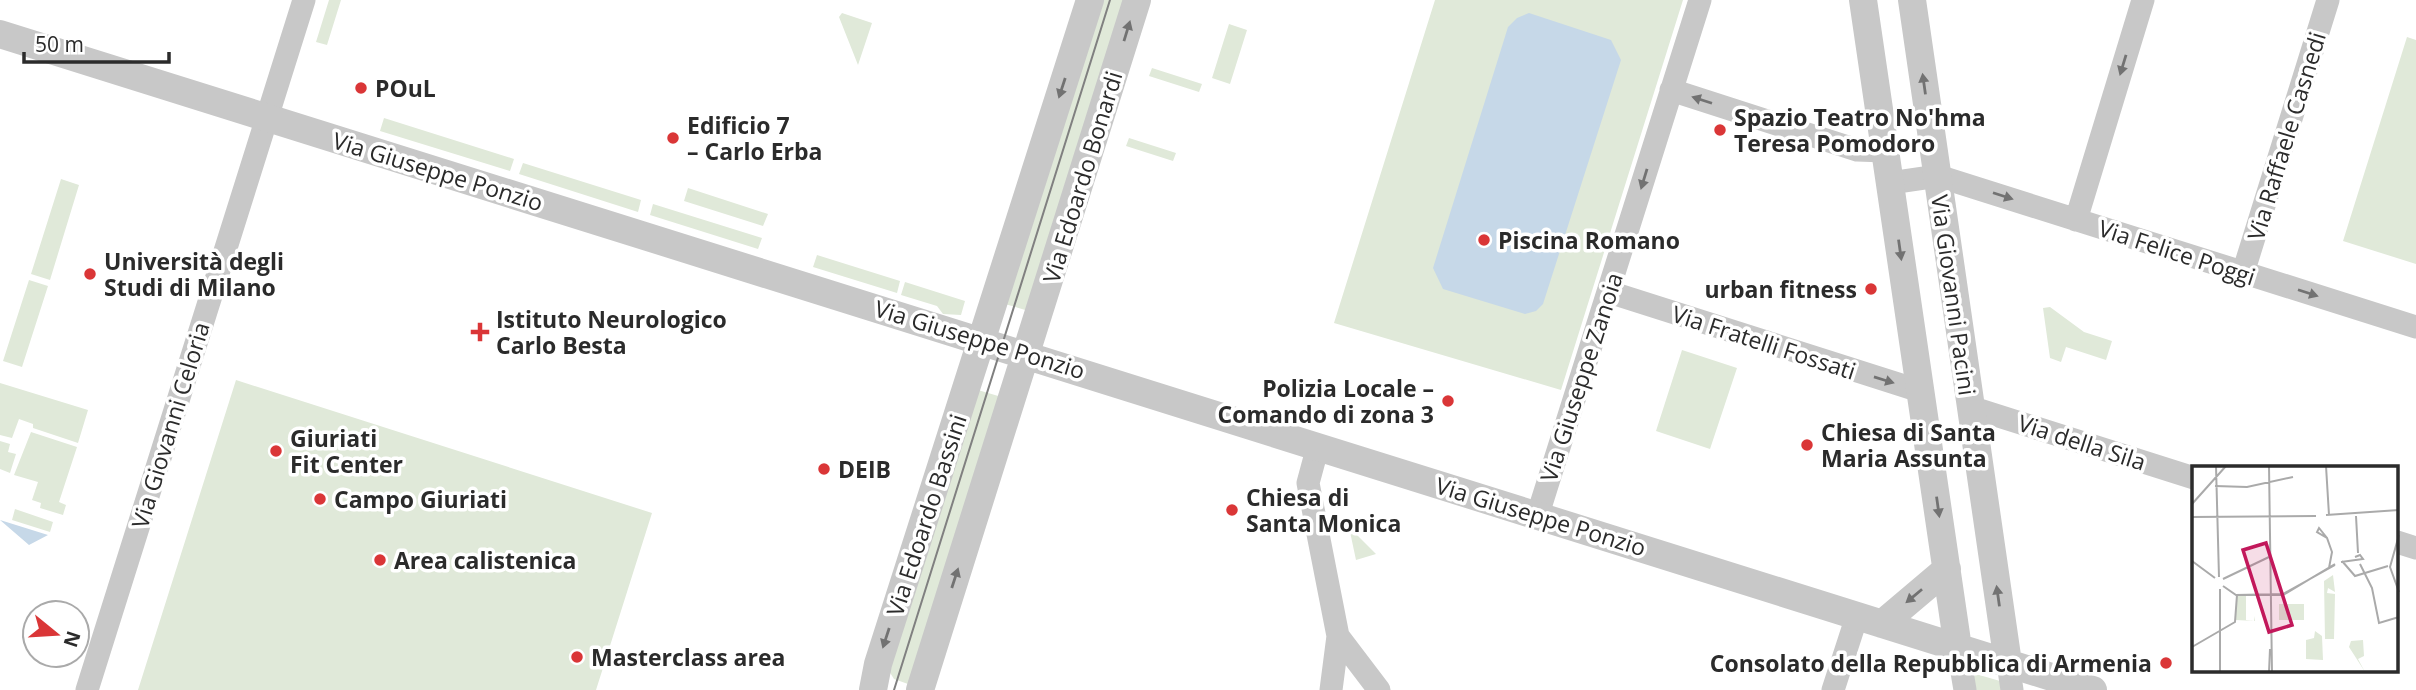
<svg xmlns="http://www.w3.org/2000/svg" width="2416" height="690" viewBox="0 0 2416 690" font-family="'Open Sans',sans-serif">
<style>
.green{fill:#e0e9d9}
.water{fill:#c6d8e8}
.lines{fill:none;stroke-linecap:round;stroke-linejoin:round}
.minor{stroke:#c8c8c8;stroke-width:23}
.tertiary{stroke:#c8c8c8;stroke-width:28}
.tram{stroke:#808080;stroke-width:2}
.oneway{fill:#727272}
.poi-dot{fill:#da3637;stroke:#fff;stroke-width:2.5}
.labels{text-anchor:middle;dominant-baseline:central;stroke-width:7;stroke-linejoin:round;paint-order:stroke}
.poi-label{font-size:23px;font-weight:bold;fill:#2b2b2b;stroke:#fff;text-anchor:start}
.street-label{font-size:23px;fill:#2b2b2b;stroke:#fff}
.inset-road{fill:none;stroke:#aaa;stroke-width:2}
.view{fill:#c2185b;fill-opacity:0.15;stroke:#c2185b;stroke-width:3.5}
.inset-edge{fill:none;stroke:#2b2b2b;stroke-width:3.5}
</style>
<rect width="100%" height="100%" fill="#fff"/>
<!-- green -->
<path class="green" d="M329 0H341L327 45 316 42Z
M1101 0H1130L1032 312 1005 304Z
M1435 0H1683L1561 390 1334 323Z
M842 13 872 23 858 65 839 17Z
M1229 24 1247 30 1230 84 1212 78Z
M2407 37 2416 40V264L2343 241Z
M1152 68 1202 84 1199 92 1149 76Z
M384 118 514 159 510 171 380 131Z
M1129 138 1176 153 1173 161 1126 146Z
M523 163 641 200 638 212 519 174Z
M61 179 79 185 50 280 31 274Z
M688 188 768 214 763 226 684 201Z
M653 204 762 238 758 249 650 215Z
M817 255 900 281 897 293 813 267Z
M29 280 48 286 22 367 3 361Z
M905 282 965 301 961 315 943 314 937 306 901 295Z
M2050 307 2084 332 2112 341 2106 360 2066 347 2061 362 2050 358 2043 308Z
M1682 350 1737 368 1710 449 1656 431Z
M236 380 652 513 596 690H138Z
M0 383 88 410 78 443 33 428V424L19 419 12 438 0 435Z
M978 390 1005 398 908 684 894 679 889 671Z
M31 432 77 447 59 502 66 505 63 515 40 508 41 503 32 500 38 482 14 475Z
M0 441 10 444 8 452 16 454 10 473 0 469Z
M15 509 53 522 50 532 12 520Z
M1349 527 1376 554 1356 560Z
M1969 672 2000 681 2002 690H1972Z"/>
<!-- water -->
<path class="water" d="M1529 13 1611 40 1621 60 1543 304 1536 311 1525 314 1443 289 1433 268 1508 27 1517 18Z
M0 520 48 535 29 545Z"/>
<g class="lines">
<!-- minor -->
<path class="minor" d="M1671 90 1857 150 1885 151
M1890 183 1938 176 2416 327
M2076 220 2143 0
M2243 273 2328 0
M1609 292 1920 391
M1970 407 2194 478
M1318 446 1308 483 1338 636 1331 690
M1538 514 1700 0
M2397 542 2416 548
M1338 636 1379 690
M1958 648 1965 690
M2008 663 2012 690
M87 690 304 0
M1833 690 1857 616"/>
<!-- tertiary -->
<path class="tertiary" d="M1863 0 1958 648
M1912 0 2008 663
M0 34 2093 690
M1882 624 1947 569
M873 690 878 664 1090 0
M920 690 1137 0"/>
<!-- tram -->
<path class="tram" d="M894 690 1110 0"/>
</g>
<!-- one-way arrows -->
<defs><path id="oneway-solid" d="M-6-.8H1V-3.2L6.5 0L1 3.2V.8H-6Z" transform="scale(1.75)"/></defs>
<g class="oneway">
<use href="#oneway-solid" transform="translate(1127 31) rotate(-73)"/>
<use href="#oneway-solid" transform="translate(2123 65) rotate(107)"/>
<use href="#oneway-solid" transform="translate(1924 84) rotate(-98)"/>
<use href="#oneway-solid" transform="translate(1062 88) rotate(108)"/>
<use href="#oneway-solid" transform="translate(1702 100) rotate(-162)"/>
<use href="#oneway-solid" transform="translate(1644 179) rotate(107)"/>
<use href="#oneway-solid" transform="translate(2003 196) rotate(18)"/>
<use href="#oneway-solid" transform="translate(1900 250) rotate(82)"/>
<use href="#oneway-solid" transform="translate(2308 293) rotate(18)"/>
<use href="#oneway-solid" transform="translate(1884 380) rotate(17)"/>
<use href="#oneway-solid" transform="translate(1938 507) rotate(82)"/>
<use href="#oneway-solid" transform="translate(955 578) rotate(-72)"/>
<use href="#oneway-solid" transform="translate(1914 596) rotate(140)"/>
<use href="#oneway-solid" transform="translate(1998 596) rotate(-98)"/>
<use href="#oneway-solid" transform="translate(886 638) rotate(108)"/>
</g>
<!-- markers -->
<g class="poi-dot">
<circle cx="361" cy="88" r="7"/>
<circle cx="1720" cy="130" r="7"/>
<circle cx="673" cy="138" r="7"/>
<circle cx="1484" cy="240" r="7"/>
<circle cx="90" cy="274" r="7"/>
<circle cx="1871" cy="289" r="7"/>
<path d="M476.5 321.5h7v7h7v7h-7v7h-7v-7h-7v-7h7z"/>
<circle cx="1448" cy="401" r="7"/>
<circle cx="1807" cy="445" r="7"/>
<circle cx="276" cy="451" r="7"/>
<circle cx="824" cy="469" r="7"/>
<circle cx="320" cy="499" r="7"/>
<circle cx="1232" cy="510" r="7"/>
<circle cx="380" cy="560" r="7"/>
<circle cx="577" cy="657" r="7"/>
<circle cx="2166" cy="663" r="7"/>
</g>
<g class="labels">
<!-- poi labels -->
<g class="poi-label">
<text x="375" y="88">POuL</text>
<text x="1734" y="117">Spazio Teatro No'hma<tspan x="1734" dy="26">Teresa Pomodoro</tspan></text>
<text x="687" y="125">Edificio 7<tspan x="687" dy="26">– Carlo Erba</tspan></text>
<text x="1498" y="240">Piscina Romano</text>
<text x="104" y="261">Università degli<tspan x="104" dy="26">Studi di Milano</tspan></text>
<text x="1857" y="289" text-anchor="end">urban fitness</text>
<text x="496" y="319">Istituto Neurologico<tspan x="496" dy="26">Carlo Besta</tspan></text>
<text x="1434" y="388" text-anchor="end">Polizia Locale –<tspan x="1434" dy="26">Comando di zona 3</tspan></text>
<text x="1821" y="432">Chiesa di Santa<tspan x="1821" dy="26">Maria Assunta</tspan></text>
<text x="290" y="438">Giuriati<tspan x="290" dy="26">Fit Center</tspan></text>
<text x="838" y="469">DEIB</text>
<text x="1246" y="497">Chiesa di<tspan x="1246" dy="26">Santa Monica</tspan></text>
<text x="334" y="499">Campo Giuriati</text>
<text x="394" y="560">Area calistenica</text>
<text x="591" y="657">Masterclass area</text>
<text x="2152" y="663" text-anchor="end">Consolato della Repubblica di Armenia</text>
</g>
<!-- street labels -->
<g class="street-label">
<text transform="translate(2286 136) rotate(-73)">Via Raffaele Casnedi</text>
<text transform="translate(438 171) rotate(17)">Via Giuseppe Ponzio</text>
<text transform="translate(1082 177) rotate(-73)">Via Edoardo Bonardi</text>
<text transform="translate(2177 252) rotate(18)">Via Felice Poggi</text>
<text transform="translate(1954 295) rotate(82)">Via Giovanni Pacini</text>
<text transform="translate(980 339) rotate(17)">Via Giuseppe Ponzio</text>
<text transform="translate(1764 342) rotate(18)">Via Fratelli Fossati</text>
<text transform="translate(1581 377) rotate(-72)">Via Giuseppe Zanoia</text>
<text transform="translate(170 425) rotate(-73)">Via Giovanni Celoria</text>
<text transform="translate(2082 442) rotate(18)">Via della Sila</text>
<text transform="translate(926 515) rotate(-72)">Via Edoardo Bassini</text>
<text transform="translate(1541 516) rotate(17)">Via Giuseppe Ponzio</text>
</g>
</g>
<!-- overview -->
<g transform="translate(2192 466)">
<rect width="206" height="206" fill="#fff"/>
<path d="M141 109 143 126 136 122 135 127 143 128 142 173H133L132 115ZM44 130H54V154L62 155V150L63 155 44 154ZM87 138H112V154H87ZM123 165 130 170 131 194 114 193V174L122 172ZM171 174 172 190 166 193 173 206 157 181 159 175Z" fill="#e0e9d9"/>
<path class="inset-road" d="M24 0 27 111M77 0 80 206M134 0 137 49M23 20 55 21 101 11M0 38 34 0M134 49 207 44M164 50 166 87M0 51 124 50M207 69 198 101 207 126M0 95 23 112M150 95 163 110 196 100M149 96 171 93 168 89 163 91M168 98 180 122 187 157 207 151M137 102 140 86 135 72 125 66 127 62 135 72 140 86 137 102M31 113 77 91M31 120 44 129H91L143 98M0 181 43 156 45 129 91 128 143 99M28 206V123M77 206 78 183"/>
<path class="view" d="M74 77 100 159 77 166 51 84Z"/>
<rect width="206" height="206" class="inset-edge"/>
</g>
<!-- north arrow -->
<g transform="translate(56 634) rotate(108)"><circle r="33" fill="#ffffff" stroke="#aaaaaa" stroke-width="2"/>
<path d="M0-5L12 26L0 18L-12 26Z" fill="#da3637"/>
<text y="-10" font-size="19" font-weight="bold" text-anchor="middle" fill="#2b2b2b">N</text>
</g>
<!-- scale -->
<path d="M24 52v10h145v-10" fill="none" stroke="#2b2b2b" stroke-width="3.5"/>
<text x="35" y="52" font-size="21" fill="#2b2b2b" stroke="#ffffff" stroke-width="5" paint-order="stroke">50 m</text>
</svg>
